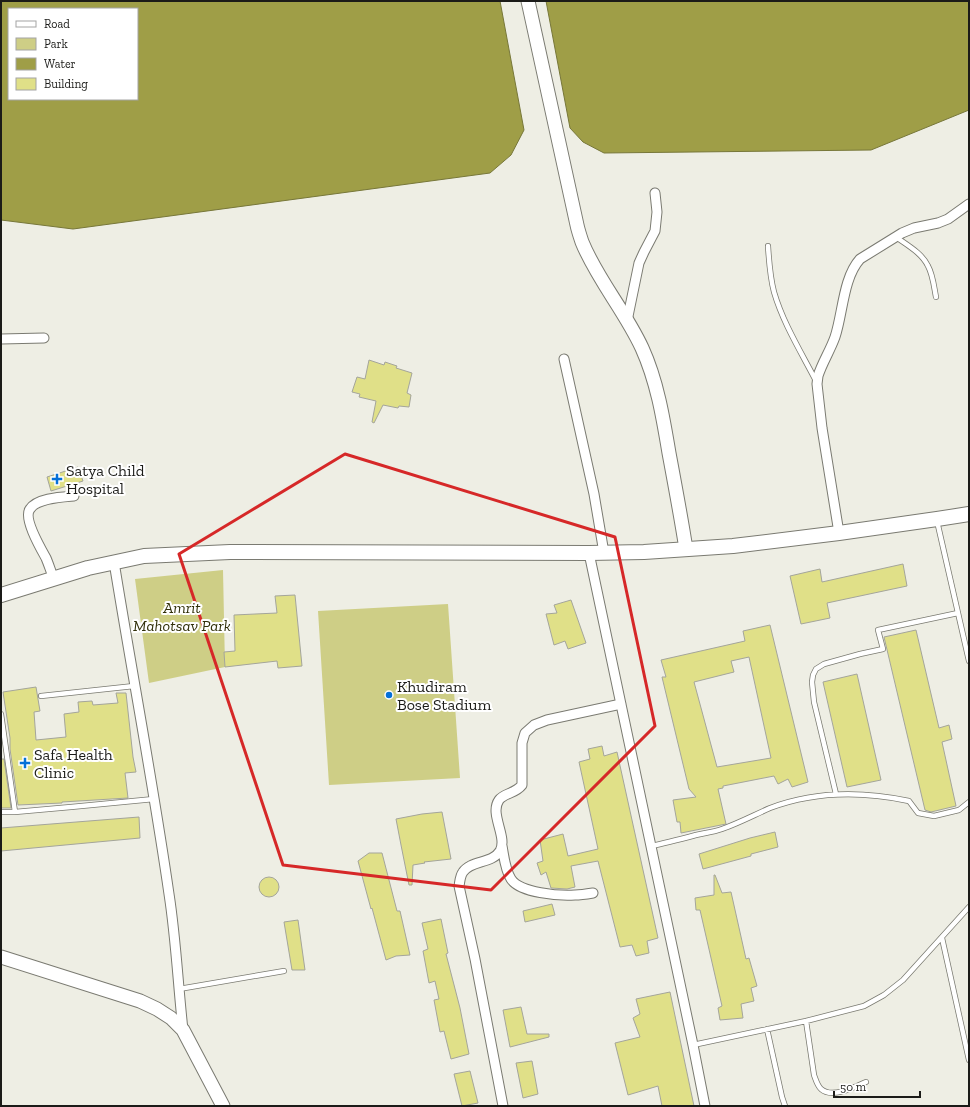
<svg xmlns="http://www.w3.org/2000/svg" width="970" height="1107" viewBox="0 0 970 1107" font-family="'Zilla Slab',serif">
<style>
.green{fill:#cece86}
.water{fill:#9f9e47;stroke:#777739;fill-rule:evenodd}
.building{fill:#e0e088;stroke:#a4a59b;fill-rule:evenodd}
.lines{fill:none;stroke-linecap:round;stroke-linejoin:round}
.lane-casing{stroke:#7a7a71;stroke-width:6}
.street-casing{stroke:#7a7a71;stroke-width:11}
.secondary-casing{stroke:#7a7a71;stroke-width:15}
.primary-casing{stroke:#7a7a71;stroke-width:16}
.lane{stroke:#fff;stroke-width:4.5}
.street{stroke:#fff;stroke-width:9}
.secondary{stroke:#fff;stroke-width:13}
.primary{stroke:#fff;stroke-width:14}
.marked{fill:none;stroke:#d62828;stroke-width:3;stroke-linejoin:round}
.poi-dot{fill:#0570d8;stroke:#fff;stroke-width:1.5}
.labels{text-anchor:middle;dominant-baseline:central;stroke-width:4;stroke-linejoin:round;paint-order:stroke}
.poi-label{font-size:16px;fill:#1b1b18;stroke:#fff;text-anchor:start}
.park-label{font-size:16px;font-style:italic;fill:#31300a;stroke:#fff}
</style>
<rect width="100%" height="100%" fill="#eeeee4"/>
<!-- green -->
<path class="green" d="M223 570 225 667 149 683 135 579Z
M448 604 460 778 329 785 318 611Z"/>
<!-- water -->
<path class="water" d="M1 1H500L524 130 511 155 490 173 73 229 1 220ZM9 9H137V99H9Z
M546 1H969V110L871 150 604 153 583 142 570 128Z"/>
<!-- building -->
<path class="building" d="M369 360 384 365 385 362 397 366 396 368 412 373 407 393 411 395 409 407 399 406 398 408 383 405 374 423 372 422 376 401 359 397 360 394 352 392 357 377 365 379Z
M78 467 83 481 51 491 47 477Z
M903 564 907 586 827 603 830 618 801 624 790 576 820 569 822 582Z
M295 595 302 666 278 668 277 661 225 667 224 652 235 651 234 615 277 613 275 596Z
M571 600 586 643 568 649 565 641 554 645 546 614 557 613 554 605Z
M770 625 808 782 792 787 788 779 778 784 774 776 723 786V788L718 789 726 824 681 833 680 822H677L673 800 696 797 689 789 662 677H666L661 660 745 641 743 631ZM749 657 771 758 717 767 694 682 734 672 731 661Z
M916 630 939 728 949 725 952 739 942 742 956 806 931 812 925 810 884 637Z
M857 674 881 780 847 787 823 682Z
M36 687 40 711 34 712 36 740 66 737 64 714 79 712 78 702 92 701 93 705 118 703 116 693H126L133 757 136 772 125 773 128 798 62 802V803L18 805 10 749V738L3 692Z
M602 746 604 756 617 752 658 938 647 941 649 953 636 956 632 945 620 947 598 861 571 866 575 887 567 889 551 888 546 872 541 875 537 863 543 861 540 840 563 834 568 856 598 849 579 762 590 759 588 749Z
M1 759H4L11 808H1Z
M442 812 451 859 424 862 425 863 413 865 412 885H409L401 845 396 819 422 814Z
M139 817 140 838 1 851V828Z
M775 832 778 847 751 854V856L703 869 699 854 750 838Z
M369 853H382L397 911H400L410 955 396 956 386 960 372 908 371 909 358 861Z
M714 875H715L722 893 731 892 746 959 749 958 757 986 751 988 754 1001 741 1004 743 1018 720 1020 718 1008 722 1006 700 910H696L695 898 714 895Z
M259 887a10 10 0 1 1 20 0a10 10 0 1 1-20 0Z
M552 904 555 915 525 922 523 911Z
M441 919 448 953 446 954 460 1008 469 1054 451 1059 444 1031 440 1032 434 1000 439 999 435 981 429 983 423 951 428 949 422 923Z
M298 920 305 970H292L284 922Z
M670 992 694 1106H662L658 1086 628 1095 615 1043 640 1037 633 1018 640 1014 636 999Z
M521 1007 527 1034H549V1037L510 1047 503 1010Z
M532 1061 538 1094 523 1098 516 1063Z
M470 1071 478 1103 462 1106 454 1074Z"/>
<g class="lines">
<!-- lane casing -->
<g class="lane-casing">
<path id="lane" d="M896 237C907 245 922 253 928 266 933 275 934 287 936 297
M768 246C769 262 770 277 774 292 783 323 801 352 816 381
M937 521 969 661
M41 696 134 686
M1 714 15 812
M836 794 814 702 812 682 813 675 816 669 824 664 860 654 883 649 878 630 958 613
M1 812H15L71 807 154 799
M651 846C666 843 681 839 696 835 705 833 714 832 722 829 739 823 754 815 770 808 815 791 862 791 909 801L918 813 934 816 959 810 969 802
M942 938 969 1060
M179 989 284 971
M806 1021 814 1075C816 1080 817 1085 821 1089 832 1099 855 1087 866 1082
M767 1029 782 1097 785 1106
M693 1045 806 1021 864 1006 884 995 903 980 969 907"/>
</g>
<!-- street casing -->
<g class="street-casing">
<path id="street" d="M627 321 639 263 644 252 655 231 657 212 655 193
M1 339 44 338
M564 359 594 494 604 553
M839 533 822 428 817 384 818 376C822 363 830 351 835 337 843 313 843 278 860 259L902 233 914 228 938 223 948 219 969 204
M589 553 693 1045 705 1106
M114 562C132 673 153 783 169 894 176 939 178 985 183 1030
M54 579C51 572 49 565 46 558 41 549 23 518 30 509 37 498 62 497 74 496
M502 846C504 856 505 870 511 879 520 893 559 896 575 895 581 895 587 894 593 893
M503 1106 475 959 459 886C460 881 460 876 463 872 471 860 492 864 500 851 508 837 489 814 499 800 504 793 515 794 522 785V743L525 733 534 725 547 720 621 704"/>
</g>
<!-- secondary casing -->
<g class="secondary-casing">
<path id="secondary" d="M528 1 577 225C578 230 580 236 582 242 597 279 625 311 642 348 657 381 663 417 669 453 675 485 681 517 686 549
M1 957 140 1001 157 1009 171 1018 183 1030 223 1106"/>
</g>
<!-- primary casing -->
<g class="primary-casing">
<path id="primary" d="M1 595 88 568 144 556 230 552 589 553 644 552 733 546 839 533 937 519 969 514"/>
</g>
<!-- lane -->
<use href="#lane" class="lane"/>
<!-- street -->
<use href="#street" class="street"/>
<!-- secondary -->
<use href="#secondary" class="secondary"/>
<!-- primary -->
<use href="#primary" class="primary"/>
</g>
<!-- marked area -->
<path class="marked" d="M345 454 615 537 655 726 491 890 283 865 179 554Z"/>
<!-- markers -->
<g class="poi-dot">
<path d="M55 473h4v4h4v4h-4v4h-4v-4h-4v-4h4z"/>
<circle cx="389" cy="695" r="4"/>
<path d="M23 757h4v4h4v4h-4v4h-4v-4h-4v-4h4z"/>
</g>
<g class="labels">
<!-- poi labels -->
<g class="poi-label">
<text x="66" y="470">Satya Child<tspan x="66" dy="18">Hospital</tspan></text>
<text x="397" y="686">Khudiram<tspan x="397" dy="18">Bose Stadium</tspan></text>
<text x="34" y="754">Safa Health<tspan x="34" dy="18">Clinic</tspan></text>
</g>
<!-- park labels -->
<g class="park-label">
<text x="182" y="607">Amrit<tspan x="182" dy="18">Mahotsav Park</tspan></text>
</g>
</g>
<!-- border -->
<rect width="970" height="1107" fill="none" stroke="#1b1b18" stroke-width="4"/>
<!-- legend -->
<rect x="8" y="8" width="130" height="92" fill="#ffffff" stroke="#a4a4a3"/>
<rect x="16" y="21" width="20" height="6" fill="#ffffff" stroke="#a4a4a3"/>
<text x="44" y="28" font-size="12" fill="#1b1b18">Road</text>
<rect x="16" y="38" width="20" height="12" fill="#cece86" stroke="#a4a4a3"/>
<text x="44" y="48" font-size="12" fill="#1b1b18">Park</text>
<rect x="16" y="58" width="20" height="12" fill="#9f9e47" stroke="#a4a4a3"/>
<text x="44" y="68" font-size="12" fill="#1b1b18">Water</text>
<rect x="16" y="78" width="20" height="12" fill="#e0e088" stroke="#a4a4a3"/>
<text x="44" y="88" font-size="12" fill="#1b1b18">Building</text>
<!-- scale -->
<path d="M834 1091v6h86v-6" fill="none" stroke="#1b1b18" stroke-width="2"/>
<text x="840" y="1091" font-size="12" fill="#1b1b18" stroke="#ffffff" stroke-width="3" paint-order="stroke">50 m</text>
</svg>
